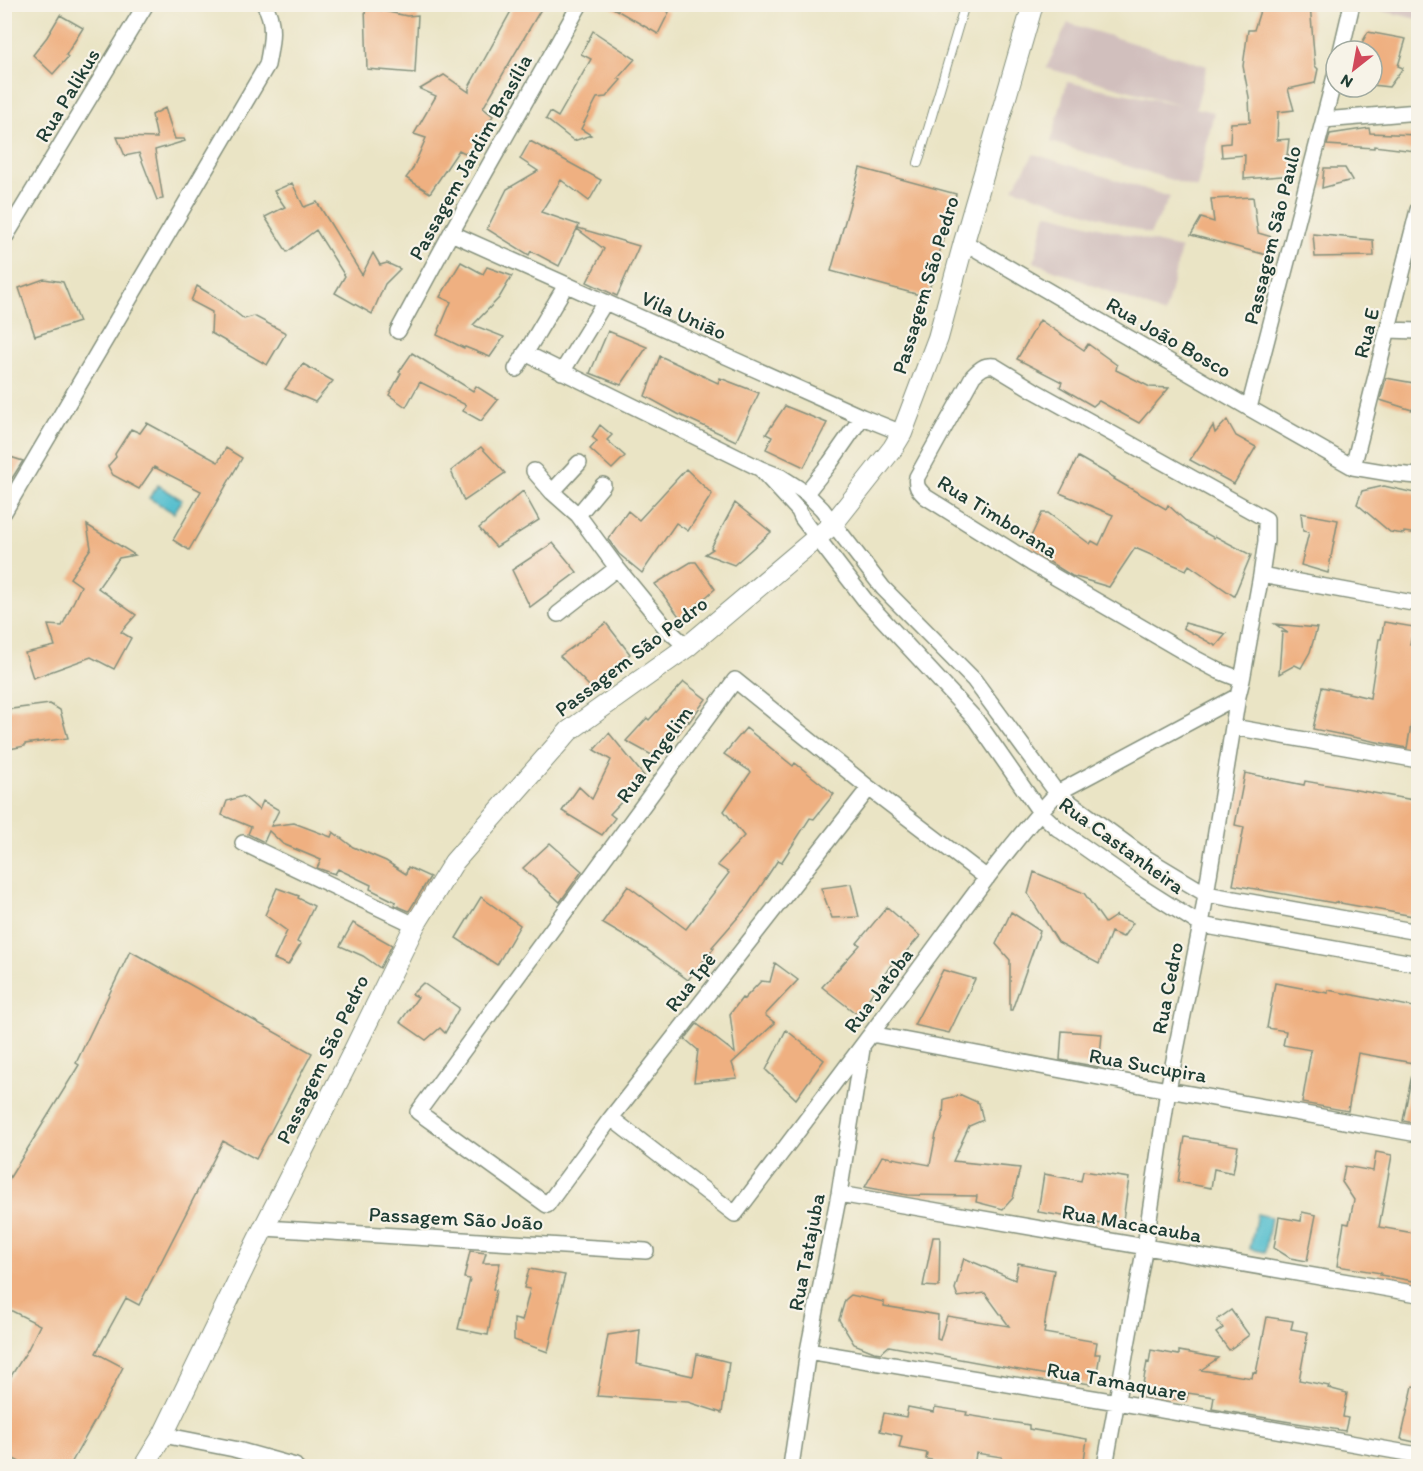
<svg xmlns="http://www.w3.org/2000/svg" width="1423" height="1471" viewBox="0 0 1423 1471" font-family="Itim,sans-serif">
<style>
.industrial{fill:#d1bfbd}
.water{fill:#53bece;stroke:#397e81;stroke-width:1.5}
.building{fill:#efb081}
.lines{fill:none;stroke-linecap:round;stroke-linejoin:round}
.service-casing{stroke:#84907c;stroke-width:10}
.minor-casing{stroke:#84907c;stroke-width:18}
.tertiary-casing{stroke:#84907c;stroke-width:22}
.service{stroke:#fff;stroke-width:8}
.minor{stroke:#fff;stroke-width:15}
.tertiary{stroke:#fff;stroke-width:20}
.labels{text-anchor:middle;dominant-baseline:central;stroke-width:4.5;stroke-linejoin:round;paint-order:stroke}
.street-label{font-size:21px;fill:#1f3d34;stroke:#f7f3e8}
</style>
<rect width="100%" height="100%" fill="#f7f3e8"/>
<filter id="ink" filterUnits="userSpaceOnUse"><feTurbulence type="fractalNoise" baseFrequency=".0167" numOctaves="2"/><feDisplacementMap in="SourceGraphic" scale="12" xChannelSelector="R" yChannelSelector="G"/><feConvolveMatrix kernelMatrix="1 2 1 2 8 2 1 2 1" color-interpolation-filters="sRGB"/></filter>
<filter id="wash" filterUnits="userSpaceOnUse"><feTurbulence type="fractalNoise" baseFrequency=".008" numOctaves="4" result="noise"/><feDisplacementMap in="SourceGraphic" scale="24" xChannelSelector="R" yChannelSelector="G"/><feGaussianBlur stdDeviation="1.35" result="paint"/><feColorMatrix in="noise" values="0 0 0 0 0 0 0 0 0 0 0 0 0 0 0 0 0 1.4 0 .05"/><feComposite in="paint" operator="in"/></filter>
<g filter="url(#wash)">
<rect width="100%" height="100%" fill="#eae4c5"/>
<!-- industrial -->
<path class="industrial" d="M1356 5H1418V19Z
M1068 23 1207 66 1196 108 1214 112 1197 188 1051 142 1067 82 1182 105 1046 68Z
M1034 154 1170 197 1150 234 1013 188Z
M1046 213 1181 249 1165 314 1034 262Z"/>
<!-- water -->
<path class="water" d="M158 485 182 500 174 513 149 498Z
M1257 1214 1271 1217 1265 1252 1250 1249Z"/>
<g id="blocks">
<!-- building -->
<path class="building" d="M515 4H544L483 108 493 116 467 154 459 150 430 193 406 178 412 170 426 138 414 134 436 96 420 89 444 75 469 92V87Z
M606 4H654L669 12 658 34Z
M1262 4H1310L1315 66 1318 69 1315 83 1288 89 1294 110 1278 112 1277 140 1289 139 1287 155 1294 154V175L1244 179 1245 155 1222 157 1221 144 1230 143 1231 123 1250 122 1249 97 1243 66 1248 30H1254Z
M365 7 407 16 418 15 415 73 367 69Z
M60 15 83 28 66 55 68 57 53 74 33 55 47 37Z
M593 31 635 59 618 78 621 80 606 97 597 98 581 129 591 135 574 141 546 119 550 112 558 117 591 59 581 54Z
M1368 32 1406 39 1398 66 1403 68 1389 87 1372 85V51L1359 48Z
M165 108 175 139H184L185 141 155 150 163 199 157 200 139 153 125 156 117 137 157 138 152 115Z
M1369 128 1370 133 1417 135 1415 151 1374 146V148L1327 145 1330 134Z
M530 141 601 180 589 201 561 180 541 212 579 225 578 228 639 246 617 296 587 282 604 249 577 229 559 266 531 251 529 255 487 229 507 189 538 171 520 159Z
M860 168 956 194 927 297 831 271Z
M1324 168H1345L1352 180 1322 188Z
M292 183 304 207 317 202 362 275 373 253 380 265 387 263 400 269 385 284 372 314 335 293 345 276 316 230 287 252 265 217 285 207 274 191Z
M1253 197 1258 233 1272 237 1267 255 1191 235 1201 218 1214 222 1211 199Z
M1313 234 1373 240 1374 256 1315 257Z
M461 262 483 274 487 267 512 276 499 298 473 325 504 337 490 357 465 347 464 348 437 335 451 302 440 297Z
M44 279 63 282 79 322 35 336 19 288Z
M197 286 220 300 244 319 254 316 286 333 267 365 211 333 212 312 191 301Z
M1040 320 1084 350 1088 344 1117 365 1116 370 1150 387 1169 388 1139 423 1099 401 1093 406 1060 387 1062 382 1017 359Z
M608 331 647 347 621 385 590 373Z
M412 353 473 391 476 386 498 400 481 421 463 411 466 405 420 382 406 407 389 395 401 373 399 372Z
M660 356 718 383 720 378 759 393 736 441 678 414 645 396Z
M303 364 333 381 315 402 285 389Z
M1386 378 1419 384V398L1412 410 1380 400Z
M785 406 827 423 804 467 766 449 772 437 766 434Z
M1227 420 1236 436 1256 447 1234 484 1190 460 1213 426 1215 433Z
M147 423 218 462 226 448 242 458 189 550 173 540 201 491 154 467 139 489 113 475 108 466 116 457 115 454 131 429 140 433Z
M600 425 612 435 607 440 625 456 612 469 590 449 597 441 592 437Z
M481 447 505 473 464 501 451 471Z
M4 455 23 461 4 491Z
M1078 457 1115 478 1114 479 1166 509 1168 505 1189 524 1214 538 1215 536 1251 555 1234 596 1189 565 1186 570 1135 548 1109 587 1072 576 1043 558 1028 543 1042 513H1048L1090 544 1092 541 1099 545 1113 515 1060 493Z
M686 469 712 494 688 531 676 523 642 573 619 554 608 539 628 511 639 520Z
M1384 486 1419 494V534L1404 532V534L1390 532 1357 504 1362 491Z
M523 491 539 520 496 547 479 528Z
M735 503 771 532 734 565 705 554 713 549 711 548Z
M1301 513 1338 520 1328 573 1301 565 1309 532 1303 531Z
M87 525 135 555 119 558 98 588 136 615 121 632 131 638 114 669 91 657 33 678 25 653 55 646 48 625 62 626 81 586 70 578 91 548Z
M553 543 577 572 530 607 512 570Z
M691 562H696L715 589 681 619 655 584Z
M1384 622 1414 627 1410 644 1419 645V698L1416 697 1407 748 1313 729 1322 687 1370 698 1379 639H1381Z
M606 623 630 654 592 689 560 656Z
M1185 623 1226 634 1216 646 1183 628Z
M1275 624 1317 628 1310 652 1301 668 1295 665 1279 674 1282 632 1288 633Z
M684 682 706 699 689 722 688 721 659 759 626 741 647 718 649 720Z
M50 704 60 710 68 738 25 744V746L4 750V710Z
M746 728 793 766 795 763 834 794 814 819 810 818 781 863 778 860 747 907 712 947 714 948 688 980 646 949 602 923 628 886 686 929 729 873 717 865 744 836 724 811 751 772 724 754Z
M609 733 645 777 610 814 615 818 602 835 562 811 579 787 592 799 611 760 594 750Z
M1245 773 1304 785 1305 781 1419 801V917L1335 902 1334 903 1233 885 1244 827 1235 825Z
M243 796 259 810 263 801 279 810 271 826 294 823 331 837 333 832 353 847 386 861 406 874 408 867 430 877 409 911 395 905 396 902 370 889 371 885 338 869 335 874 317 868 321 860 283 844 269 831 264 842 248 834 251 827 222 815 227 801Z
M550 843 582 871 560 902 523 868Z
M1034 872 1084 893 1105 923 1117 915 1116 916 1133 923 1123 937 1111 932 1099 964 1058 942 1028 894Z
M851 884 859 917 832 918 821 888Z
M277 888 299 896 298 898 314 906 297 942 301 944 288 965 274 959 287 931 265 915Z
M481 897 520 925 497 965 456 938Z
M887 907 920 936 893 967 891 965 858 1015 822 987 860 945 857 943Z
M1011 912 1040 931 1012 1010H1010V960L996 944Z
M353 923 392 945 380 968 363 956 340 946Z
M130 951 312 1053 256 1159 223 1141 139 1305 126 1298 96 1353 123 1367 109 1395 69 1467H29L4 1454V1387L27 1351 40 1325 4 1307V1187L79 1065 76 1063Z
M775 963 798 980 765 1015 775 1023 732 1063 737 1078 694 1082 698 1050 685 1039 697 1024 735 1053 730 1014 742 998 744 999 761 981 770 982Z
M943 970 975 979 949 1033 914 1025Z
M423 983 459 1008 445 1033 440 1028 426 1040 400 1022 418 997 412 994Z
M1275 983 1328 993V990L1419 1008V1064L1358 1053 1348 1111 1302 1103 1311 1050 1283 1045 1286 1031 1267 1028Z
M786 1030 824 1060 796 1099 766 1070Z
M1062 1031 1102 1034 1099 1067 1060 1060Z
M1412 1074H1419V1124L1403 1121Z
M961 1095 979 1103 983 1120 969 1126 953 1161 1020 1168 1013 1198 1003 1209 976 1202 977 1196 907 1195 865 1187 882 1156 930 1165 936 1134 943 1117 944 1099Z
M1185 1137 1238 1146 1233 1173 1214 1169 1211 1188 1178 1182Z
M1376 1152 1392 1155 1379 1227 1419 1234V1282L1380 1275 1381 1273 1337 1266 1344 1223 1349 1224 1354 1200 1342 1182 1345 1166 1373 1171Z
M1083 1171 1129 1178 1122 1227 1075 1220V1218L1038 1212 1044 1174 1081 1181Z
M1302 1212 1316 1215 1307 1261 1290 1258 1274 1248 1279 1217 1301 1221Z
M933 1237H940L939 1287 923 1286Z
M470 1251 486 1253 483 1263H500L493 1289 496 1290 488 1335 458 1329 470 1279 464 1278Z
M964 1258 1015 1280 1018 1263 1054 1270 1044 1328H1045L1044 1333 1097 1342 1095 1354H1100L1097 1372 1092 1371 1090 1384 1058 1379V1377L889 1346 881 1353 874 1352 854 1344 839 1320 845 1300 851 1295 884 1302V1306L938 1315 937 1339 940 1340 947 1316 1009 1326 985 1293 958 1297 955 1289Z
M529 1269 565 1275 558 1301H560L548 1352 514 1340V1319L522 1321 530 1289 524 1288Z
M1231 1310 1249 1335 1229 1350 1216 1333 1223 1328 1217 1320Z
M1267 1317 1293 1321 1291 1329 1308 1332 1299 1380 1329 1386 1328 1388 1347 1393 1343 1417 1348 1418 1345 1431 1212 1409 1214 1397 1188 1393 1186 1401 1141 1394 1147 1362 1149 1363 1151 1350 1179 1355V1351L1218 1358 1201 1370 1252 1378 1253 1372 1256 1373Z
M640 1330 637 1364 693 1376 697 1354 729 1362 722 1413 688 1402 597 1396 608 1335Z
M1413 1386 1419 1387V1443L1401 1439Z
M908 1407 934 1412 935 1407 967 1412 966 1415 1029 1425V1429L1087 1439 1083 1467H1000L1002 1457 976 1453 974 1467H966L926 1459 927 1453 899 1448 902 1436 880 1431 884 1413 906 1417Z"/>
</g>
</g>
<g filter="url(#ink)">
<use href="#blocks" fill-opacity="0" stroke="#84907c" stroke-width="1.5"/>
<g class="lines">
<!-- service casing -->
<g class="service-casing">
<path id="service" d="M918 163 965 4"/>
</g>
<!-- minor casing -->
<g class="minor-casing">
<path id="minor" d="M1341 51 1352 4
M1324 120 1418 112
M451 233 862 417 902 433
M4 239 146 4
M964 242 1249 408 1353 467 1395 474 1418 476
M1388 330 1418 331
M398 331 451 233 580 4
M525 353 761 469 781 477 806 493 822 509 883 588 974 680 1057 793 1146 858 1206 894 1418 932
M516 369 566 285
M562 372 605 302
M1249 408 1336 72
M1353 467 1418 210
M534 471 552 492 578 515 617 568 666 628 687 647
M763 472 799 511 802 518 865 600 976 720 1040 812 1057 828 1138 885 1201 925 1418 964
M552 492 579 463
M806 493 830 463 862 417
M4 512 267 65C271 45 276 22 264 4
M578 515 603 485
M1261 575 1418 604
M558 614 617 568
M1233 727 1418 760
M869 788 611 1118 547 1205 418 1112 735 680 869 788 987 878
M243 843 415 925
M871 1034 1168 1090 1418 1134
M611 1118 735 1214C794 1136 853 1059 911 980 958 917 1003 852 1057 793L1238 696
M839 1194 1418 1294
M264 1228 646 1251
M808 1351 1117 1402 1418 1455
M163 1435 234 1449 295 1466
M791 1466 808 1351 839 1194 862 1049
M1105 1466 1145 1246 1168 1090 1201 925 1238 696 1242 680 1261 575 1266 541V519L1035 391 994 366C984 365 980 369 973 376L917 477C915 487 919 490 926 497L1031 563 1198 660 1219 671 1242 680"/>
</g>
<!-- tertiary casing -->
<g class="tertiary-casing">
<path id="tertiary" d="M144 1466 163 1435 258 1239 350 1058 415 925 454 862 569 731 687 647 833 524 893 448 902 433 938 338 964 242 1033 4"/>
</g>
<!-- service -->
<use href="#service" class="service"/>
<!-- minor -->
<use href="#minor" class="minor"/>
<!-- tertiary -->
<use href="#tertiary" class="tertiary"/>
</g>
</g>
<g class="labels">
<!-- street labels -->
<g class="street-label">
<text transform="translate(67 95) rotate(-59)">Rua Palikus</text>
<text transform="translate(470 157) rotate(-61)">Passagem Jardim Brasília</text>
<text transform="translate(1272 235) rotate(-76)">Passagem São Paulo</text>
<text transform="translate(925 285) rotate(-73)">Passagem São Pedro</text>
<text transform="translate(684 315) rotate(24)">Vila União</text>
<text transform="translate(1366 333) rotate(-76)">Rua E</text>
<text transform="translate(1169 337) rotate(30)">Rua João Bosco</text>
<text transform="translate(998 516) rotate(32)">Rua Timborana</text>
<text transform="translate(631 656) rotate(-37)">Passagem São Pedro</text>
<text transform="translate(654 754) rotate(-54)">Rua Angelim</text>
<text transform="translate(1122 845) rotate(36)">Rua Castanheira</text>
<text transform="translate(690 982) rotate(-52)">Rua Ipê</text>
<text transform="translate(1167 988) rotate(-79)">Rua Cedro</text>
<text transform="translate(878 990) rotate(-53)">Rua Jatoba</text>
<text transform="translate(322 1059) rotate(-64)">Passagem São Pedro</text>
<text transform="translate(1148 1065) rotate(10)">Rua Sucupira</text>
<text transform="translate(456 1218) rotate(3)">Passagem São João</text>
<text transform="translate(1132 1223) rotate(10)">Rua Macacauba</text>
<text transform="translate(806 1252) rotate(-79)">Rua Tatajuba</text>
<text transform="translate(1117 1381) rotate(10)">Rua Tamaquare</text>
</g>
</g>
<!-- margin -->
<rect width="1423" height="1471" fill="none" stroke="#f7f3e8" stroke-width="24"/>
<!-- north arrow -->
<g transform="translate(1354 69) rotate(211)"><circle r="28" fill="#f7f3e8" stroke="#a1aaa0" stroke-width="1.5"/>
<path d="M0-4.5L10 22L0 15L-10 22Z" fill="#d1495b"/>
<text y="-9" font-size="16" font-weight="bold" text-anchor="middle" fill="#1f3d34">N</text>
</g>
</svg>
